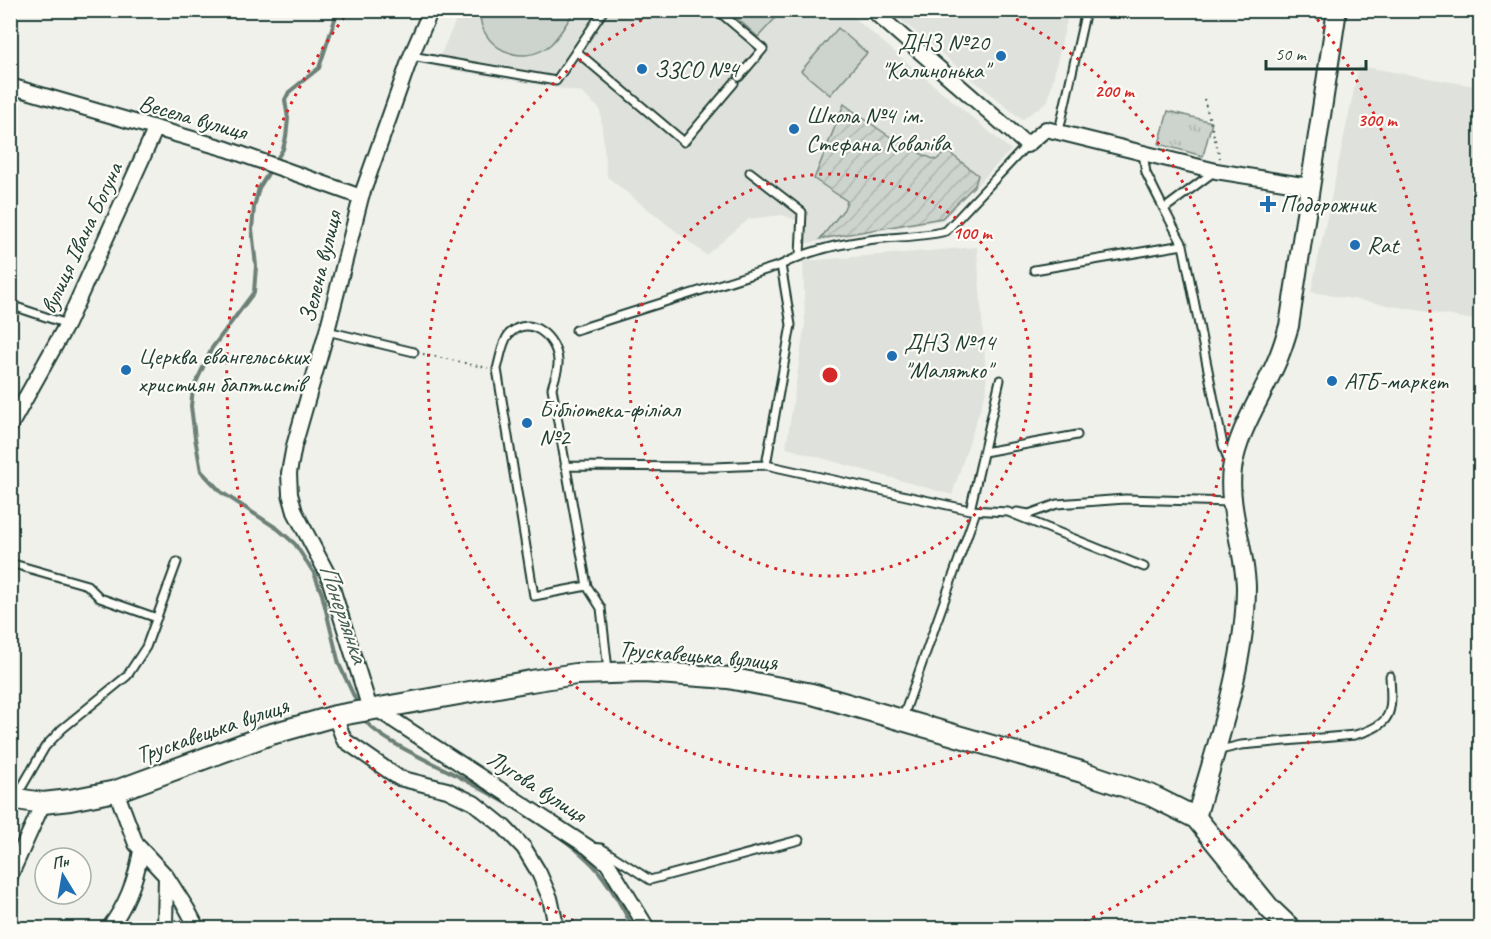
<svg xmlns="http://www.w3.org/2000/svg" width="1491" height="939" viewBox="0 0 1491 939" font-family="Caveat,sans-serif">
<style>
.built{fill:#dfe2dc}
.grass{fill:#cdd3cd;stroke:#768880;stroke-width:1.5}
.park{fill:url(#park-tufts);stroke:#768880;stroke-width:1.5}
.garden{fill:url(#garden-furrows);stroke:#768880;stroke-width:1.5}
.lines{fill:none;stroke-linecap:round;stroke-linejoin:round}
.stream{stroke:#6c8077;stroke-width:4}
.service-casing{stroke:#1f3d34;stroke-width:11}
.minor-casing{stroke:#1f3d34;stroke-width:18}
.tertiary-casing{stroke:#1f3d34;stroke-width:22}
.secondary-casing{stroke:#1f3d34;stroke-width:24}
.path{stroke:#1f3d34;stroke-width:2;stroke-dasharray:1.5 4.5;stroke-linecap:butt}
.service{stroke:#fdfcf7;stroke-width:7}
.minor{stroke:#fdfcf7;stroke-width:14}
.tertiary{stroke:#fdfcf7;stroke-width:18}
.secondary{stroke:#fdfcf7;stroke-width:20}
.ring{fill:none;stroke:#d62828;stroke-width:3;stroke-dasharray:3 6}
.poi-dot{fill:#1f6fb2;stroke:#fdfcf7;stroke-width:2}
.labels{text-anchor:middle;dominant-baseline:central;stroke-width:4.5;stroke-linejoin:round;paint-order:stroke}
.poi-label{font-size:24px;fill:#1f3d34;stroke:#fdfcf7;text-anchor:start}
.street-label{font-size:24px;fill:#1f3d34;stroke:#fdfcf7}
.water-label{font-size:26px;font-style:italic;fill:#455e56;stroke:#fdfcf7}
.centre{fill:#d62828;stroke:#fdfcf7;stroke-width:3}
.ring-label{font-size:18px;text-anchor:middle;font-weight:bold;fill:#d62828;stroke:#fdfcf7;stroke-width:4.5;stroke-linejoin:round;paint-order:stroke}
</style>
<defs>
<pattern id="park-tufts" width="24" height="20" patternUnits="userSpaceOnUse" patternTransform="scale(1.5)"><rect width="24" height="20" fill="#cdd3cd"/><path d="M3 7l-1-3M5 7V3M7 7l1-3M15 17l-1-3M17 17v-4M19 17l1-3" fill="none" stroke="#b0b6b1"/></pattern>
<pattern id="garden-furrows" width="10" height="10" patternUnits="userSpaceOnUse" patternTransform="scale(1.5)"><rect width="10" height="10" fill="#cdd3cd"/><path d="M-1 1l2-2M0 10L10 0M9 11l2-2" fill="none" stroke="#b0b6b1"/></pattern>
</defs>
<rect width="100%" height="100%" fill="#f0f1eb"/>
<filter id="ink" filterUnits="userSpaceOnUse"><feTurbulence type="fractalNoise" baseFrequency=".0167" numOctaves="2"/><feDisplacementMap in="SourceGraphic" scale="12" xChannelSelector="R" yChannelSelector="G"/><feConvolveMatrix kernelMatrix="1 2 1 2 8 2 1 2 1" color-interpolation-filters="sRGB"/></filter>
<g filter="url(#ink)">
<!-- built -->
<path class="built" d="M460 11H846L1011 150 943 220 797 245 796 220 782 215 749 219 706 255 607 177 600 109 580 92 435 67Z
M890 11H1069L1048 101 1022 120Z
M1359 66 1480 87V321L1311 292Z
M977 247 987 388 952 495 786 448 805 323 803 261Z"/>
<!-- grass -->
<path class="grass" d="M480 11V10L575 11C567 21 560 36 550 45 522 69 478 47 480 11Z
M729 11 782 10V11L758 37Z
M838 28 867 53 830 95 801 71Z"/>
<!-- park -->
<path class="park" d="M1168 111 1212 122 1203 156 1159 144Z"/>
<!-- garden -->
<path class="garden" d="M844 104C874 126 901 147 936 160L947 151 978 175 975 185 942 218 820 239 844 209 847 201 814 179Z"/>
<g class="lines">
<!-- stream -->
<path class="stream" d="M275 162 283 149 286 137 288 119 285 100 289 92 319 68 338 10
M271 169 259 188 254 207 252 229 256 266 254 292 212 348 193 389 191 406 195 438 201 471 221 492 278 529 295 544 314 573 322 594 339 664 358 705
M363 717C373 738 434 763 456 775 500 799 560 830 594 866 609 883 623 908 633 928"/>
<!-- service casing -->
<g class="service-casing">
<path id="service" d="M717 10 763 49 739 77
M576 51 684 142 734 83
M411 56 556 81 604 10
M1059 131 1086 10
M1143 153 1146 173 1164 209
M1215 171 1164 209 1183 245 1223 445 1228 460
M750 172 802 212 800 255
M1034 270 1183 245
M10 305 67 324
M576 330 781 265C806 252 834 245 862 241 890 236 919 238 946 231L1027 145
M327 331 414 352
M984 452 1077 435
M766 465 791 325 781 265
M565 466 714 467 766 465 970 510 1008 512 1144 567
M970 510 1000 380
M1017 512 1029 514 1057 504 1125 499 1232 502
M10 563 87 585 100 598 157 618
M587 586 534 596 497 369C500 359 502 342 509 334 530 313 557 338 558 361 559 369 554 380 552 388L587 586 601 608 608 670
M903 717 976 511
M1216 751 1241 745 1355 735C1394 724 1392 712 1390 676
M16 797 45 747 62 729 127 676 146 647 177 562
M591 847 601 848 650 880 799 840"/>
</g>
<!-- minor casing -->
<g class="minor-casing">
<path id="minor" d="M872 10 1027 145 1046 129 1216 171 1309 186
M10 86 227 149 361 197
M10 426 67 324 155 130
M375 708 588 847 608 864 647 928
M370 709 328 575 295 512 290 494 289 473 294 446 327 331 361 197 411 56 431 10
M335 716 344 740 399 778 447 790 474 803 504 827 524 848 539 873 550 898 555 921 554 928
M116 791 136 844 166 876 187 909 197 928
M10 876 43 803
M109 928C127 905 136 880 141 851
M165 928 166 876"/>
</g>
<!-- tertiary casing -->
<g class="tertiary-casing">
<path id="tertiary" d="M1196 818C1216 746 1246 663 1246 587 1245 548 1227 509 1232 469 1238 428 1264 394 1279 356 1283 346 1286 336 1289 326L1337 10"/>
</g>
<!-- secondary casing -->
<g class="secondary-casing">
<path id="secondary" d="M10 798 43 803 70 800 116 791 268 735 335 716 531 681 576 674 644 672 728 678 812 694 1082 772 1150 795 1196 818 1270 909 1290 928"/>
</g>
<!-- path -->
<path class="path" d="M1204 99 1220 158
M423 354 488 368"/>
<!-- service -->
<use href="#service" class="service"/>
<!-- minor -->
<use href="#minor" class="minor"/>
<!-- tertiary -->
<use href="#tertiary" class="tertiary"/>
<!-- secondary -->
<use href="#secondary" class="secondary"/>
</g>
</g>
<!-- distance rings -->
<g class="ring">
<circle cx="830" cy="375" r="201"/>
<path d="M1000 11A402 402 0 1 1 660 11"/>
<path d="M590 928A603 603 0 0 1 348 12M1312 12A603 603 0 0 1 1070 928"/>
</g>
<!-- markers -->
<g class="poi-dot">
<circle cx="1001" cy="56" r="6"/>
<circle cx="642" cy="69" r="6"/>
<circle cx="794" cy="129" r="6"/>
<path d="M1265 195h6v6h6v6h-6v6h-6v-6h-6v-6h6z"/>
<circle cx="1355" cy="245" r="6"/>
<circle cx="892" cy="356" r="6"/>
<circle cx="126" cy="370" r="6"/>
<circle cx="1332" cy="381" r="6"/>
<circle cx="527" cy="423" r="6"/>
</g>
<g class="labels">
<!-- poi labels -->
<g class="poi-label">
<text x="989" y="42" text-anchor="end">ДНЗ №20<tspan x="989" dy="28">"Калинонька"</tspan></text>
<text x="654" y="69">ЗЗСО №4</text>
<text x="806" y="115">Школа №4 ім.<tspan x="806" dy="28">Стефана Коваліва</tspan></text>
<text x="1280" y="204">Подорожник</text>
<text x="1367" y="245">Rat</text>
<text x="904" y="342">ДНЗ №14<tspan x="904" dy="28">"Малятко"</tspan></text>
<text x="138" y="356">Церква євангельських<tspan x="138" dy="28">християн баптистів</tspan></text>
<text x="1344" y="381">АТБ-маркет</text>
<text x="539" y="409">Бібліотека-філіал<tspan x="539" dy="28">№2</tspan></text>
</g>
<!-- street labels -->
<g class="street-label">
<text transform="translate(193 117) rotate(16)">Весела вулиця</text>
<text transform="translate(81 238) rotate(-65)">вулиця Івана Богуна</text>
<text transform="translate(320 267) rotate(-76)">Зелена вулиця</text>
<text transform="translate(698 655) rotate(5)">Трускавецька вулиця</text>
<text transform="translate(212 730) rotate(-19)">Трускавецька вулиця</text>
<text transform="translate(537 786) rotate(33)">Лугова вулиця</text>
</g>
<!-- water labels -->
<g class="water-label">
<text transform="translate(344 613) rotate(71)">Понерлянка</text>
</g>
</g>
<circle cx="830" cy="375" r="9" class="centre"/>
<g class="ring-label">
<text x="1114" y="97">200 m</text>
<text x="1377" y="126">300 m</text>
<text x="972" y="239">100 m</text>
</g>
<!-- margin -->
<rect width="1491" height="939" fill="none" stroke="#fdfcf7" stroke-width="36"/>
<rect x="18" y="18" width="1455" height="903" fill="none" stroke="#1f3d34" stroke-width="2" filter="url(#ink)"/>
<!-- north arrow -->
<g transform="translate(63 876) rotate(349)"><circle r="28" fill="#fdfcf7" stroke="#a4b0a9" stroke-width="1.5"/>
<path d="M0-4.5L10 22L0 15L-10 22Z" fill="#1f6fb2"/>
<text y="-9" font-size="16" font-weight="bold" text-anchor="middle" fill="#1f3d34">Пн</text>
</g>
<!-- scale -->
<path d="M1266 60v9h100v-9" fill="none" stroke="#1f3d34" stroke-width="3"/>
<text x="1275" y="60" font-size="18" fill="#1f3d34" stroke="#fdfcf7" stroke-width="4.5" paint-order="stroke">50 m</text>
</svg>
